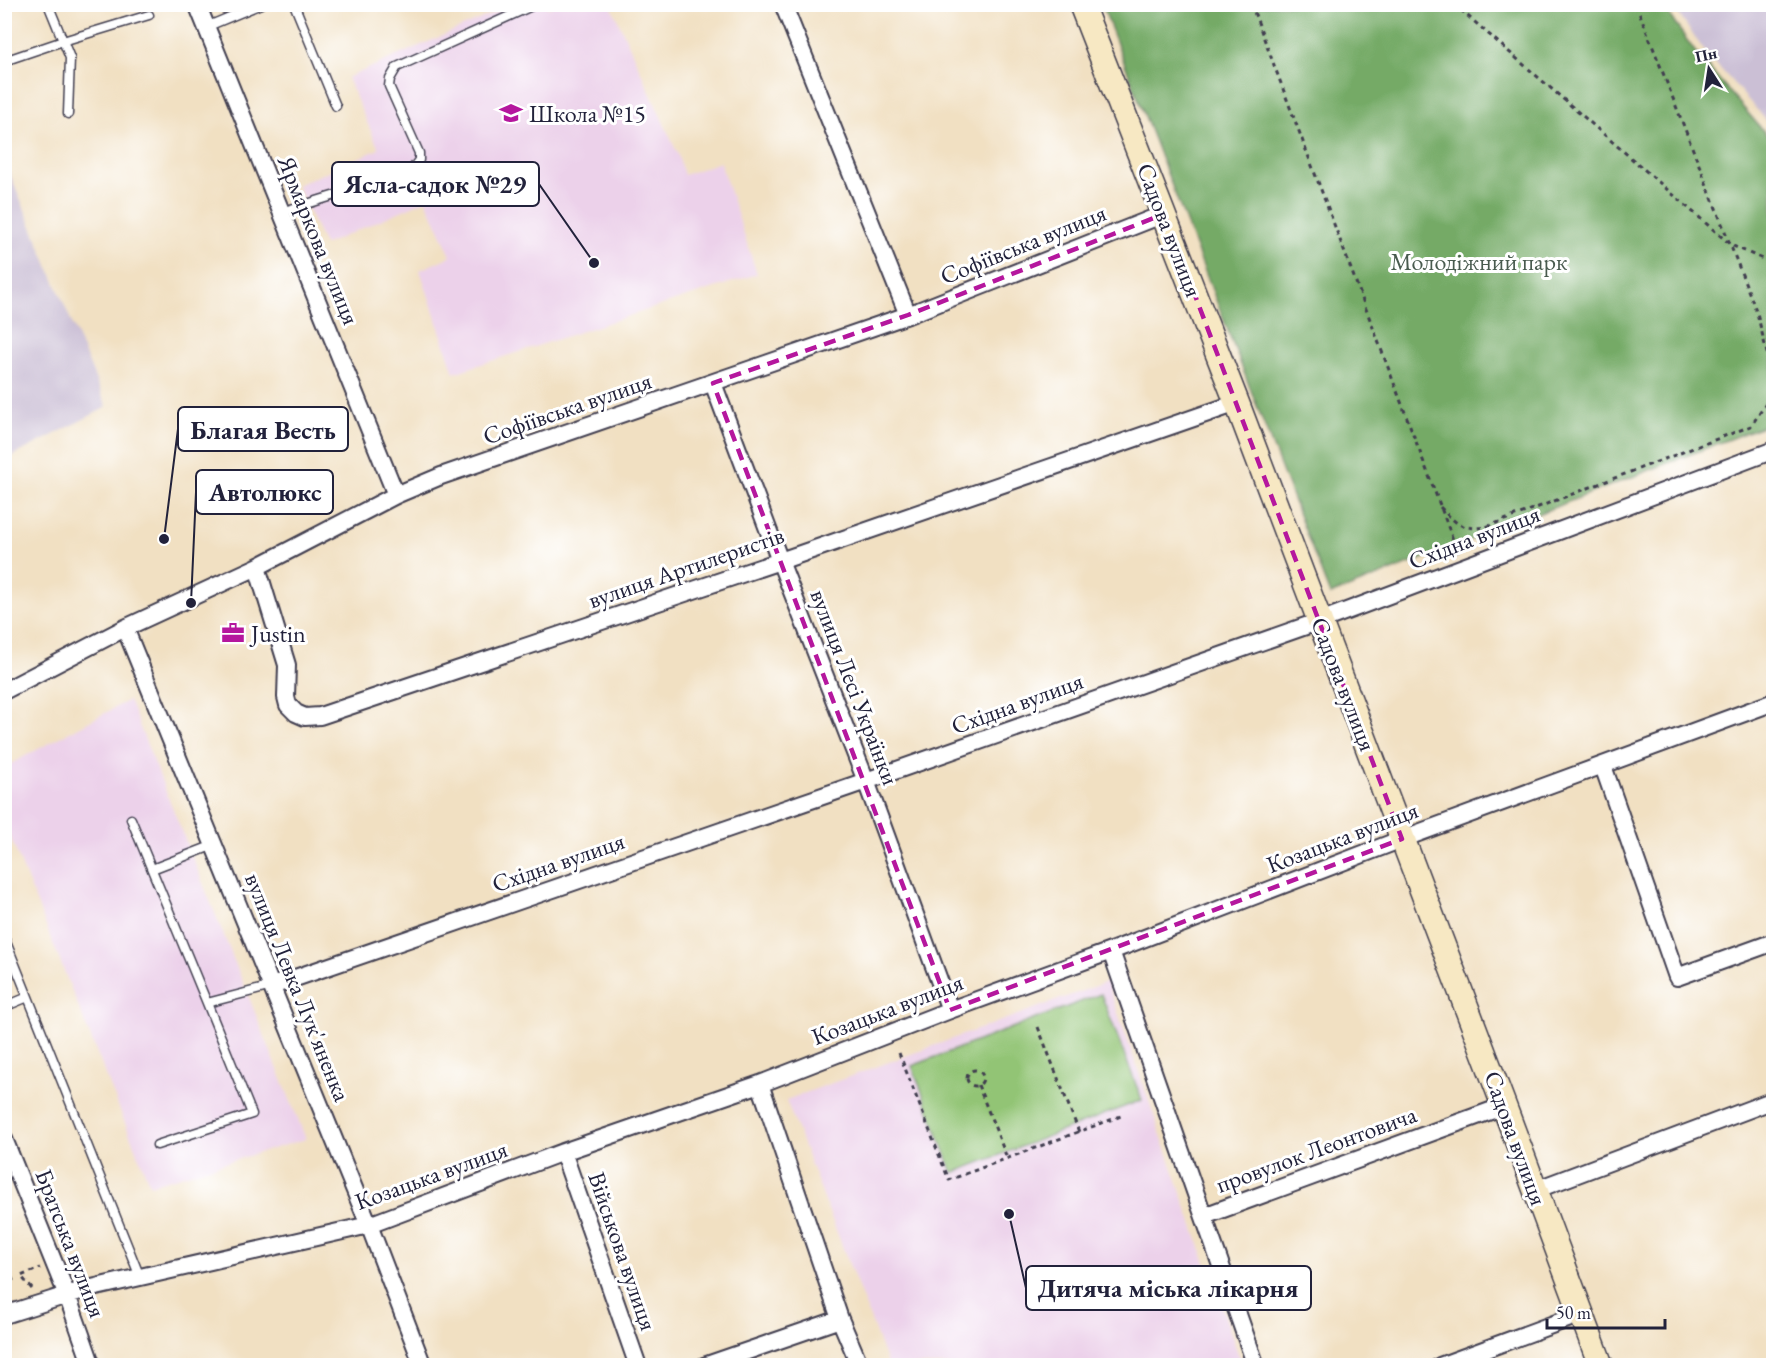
<svg xmlns="http://www.w3.org/2000/svg" width="1778" height="1370" viewBox="0 0 1778 1370" font-family="'EB Garamond',serif">
<style>
.built{fill:#ecd1ea}
.industrial{fill:#cbbfd5}
.green{fill:#92c474;stroke:#5a7358;stroke-width:1.5}
.forest{fill:#75aa66;stroke:#4c6650;stroke-width:1.5}
.lines{fill:none;stroke-linecap:round;stroke-linejoin:round}
.lane-casing{stroke:#413e4f;stroke-width:11}
.street-casing{stroke:#413e4f;stroke-width:20}
.secondary-casing{stroke:#413e4f;stroke-width:27}
.path{stroke:#413e4f;stroke-width:3;stroke-dasharray:4.5 4.5;stroke-linecap:butt}
.lane{stroke:#fff;stroke-width:8}
.street{stroke:#fff;stroke-width:16}
.secondary{stroke:#f7e8c3;stroke-width:24}
.marked{fill:none;stroke:#b5179e;stroke-width:4.5;stroke-dasharray:12 8;stroke-linejoin:round}
.labels{text-anchor:middle;dominant-baseline:central;stroke-width:6;stroke-linejoin:round;paint-order:stroke}
.poi-label{font-size:24px;fill:#22223b;stroke:#fff;text-anchor:start}
.street-label{font-size:24px;fill:#22223b;stroke:#fff}
.park-label{font-size:24px;fill:#495b4f;stroke:#fff}
.leader{fill:none;stroke:#22223b;stroke-width:2}
.callout-dot{fill:#22223b;stroke:#fff;stroke-width:2}
.callout{fill:#fff;stroke:#22223b;stroke-width:2}
.callout-label{font-size:26px;text-anchor:middle;font-weight:bold;fill:#22223b}
</style>
<rect width="100%" height="100%" fill="#fff"/>
<filter id="ink" filterUnits="userSpaceOnUse"><feTurbulence type="fractalNoise" baseFrequency=".0167" numOctaves="2"/><feDisplacementMap in="SourceGraphic" scale="12" xChannelSelector="R" yChannelSelector="G"/><feConvolveMatrix kernelMatrix="1 2 1 2 8 2 1 2 1" color-interpolation-filters="sRGB"/></filter>
<filter id="wash" filterUnits="userSpaceOnUse"><feTurbulence type="fractalNoise" baseFrequency=".008" numOctaves="4" result="noise"/><feDisplacementMap in="SourceGraphic" scale="24" xChannelSelector="R" yChannelSelector="G"/><feGaussianBlur stdDeviation="1.35" result="paint"/><feColorMatrix in="noise" values="0 0 0 0 0 0 0 0 0 0 0 0 0 0 0 0 0 1.4 0 .05"/><feComposite in="paint" operator="in"/></filter>
<g filter="url(#wash)">
<rect width="100%" height="100%" fill="#f1e0c2"/>
<!-- built -->
<path class="built" d="M512 5H546L548 8 555 5H611L678 155 684 175 720 162 757 274 454 373 420 270 451 256 426 200 324 245 297 185 379 149 347 78Z
M129 700 306 1139 150 1185 5 824V767Z
M1107 982 1241 1362 1232 1366 888 1365 786 1100Z"/>
<!-- industrial -->
<path class="industrial" d="M1672 5H1773V128L1703 49Z
M5 162 107 407 5 460H4Z"/>
<!-- green -->
<path class="green" d="M1101 994 1142 1100 953 1173 912 1066Z"/>
<!-- forest -->
<path class="forest" d="M1102 5H1662L1696 53 1773 142V422L1330 595Z"/>
</g>
<g filter="url(#ink)">
<g class="lines">
<!-- lane casing -->
<g class="lane-casing">
<path id="lane" d="M48 4 70 58 68 114
M294 4 336 106
M206 27 261 4
M4 61 63 41 149 15
M281 212 410 172 419 160V153L389 86 390 79 397 67 536 4
M131 819 207 1003
M152 869 214 845
M4 937 140 1277
M4 1007 28 997
M157 1145 252 1114 207 1003 272 986"/>
</g>
<!-- street casing -->
<g class="street-casing">
<path id="street" d="M197 4 396 495
M783 4 908 315
M713 383 780 561 866 781 950 1010
M257 567 287 665 286 697 288 705 296 713 305 717 320 716 780 561 1237 403
M125 628 369 1225 423 1366
M4 691 125 628 257 567 396 495 441 476 908 315 1164 214
M1603 766 1677 977 1774 942
M1111 951 1256 1366
M272 986 866 781 1320 621 1774 450
M760 1084 840 1319 860 1366
M4 1139 67 1295 92 1366
M563 1152 638 1366
M1535 1190 1774 1100
M1204 1216 1504 1106
M4 1315 83 1290 369 1225 563 1152 760 1084 950 1010 1111 951 1402 839 1774 702
M704 1366 840 1319
M1440 1366 1581 1314"/>
</g>
<!-- secondary casing -->
<g class="secondary-casing">
<path id="secondary" d="M1081 4 1237 403 1504 1106 1601 1366"/>
</g>
<!-- path -->
<path class="path" d="M1251 4 1458 553
M1454 4 1731 245 1774 264
M1440 507C1457 524 1460 530 1486 527L1751 426 1767 402 1769 361 1757 313 1636 4
M1038 1027 1079 1132
M899 1053 949 1180 1121 1116
M967 1078a8 8 0 1 1 16 0a8 8 0 1 1-16 0Z
M978 1085 1007 1158
M4 1283 14 1279
M32 1289 21 1276 40 1268"/>
<!-- lane -->
<use href="#lane" class="lane"/>
<!-- street -->
<use href="#street" class="street"/>
<!-- secondary -->
<use href="#secondary" class="secondary"/>
</g>
</g>
<!-- marked area -->
<path class="marked" d="M1164 214 1402 839 950 1010 713 383 908 315Z"/>
<!-- icons -->
<defs>
<g id="school-bare" transform="scale(1.8)"><path d="M0-5L7-2L0 1L-7-2ZM-4 1L0 2.5L4 1V4Q0 6-4 4Z" fill="#b5179e" stroke="#fff" stroke-width="2.5" paint-order="stroke"/></g>
<g id="office-bare" transform="scale(1.8)"><path d="M-6-3h4V-5.5h4V-3h4V5H-6ZM-1-4.5V-3h2v-1.5ZM-6 0V1H6V0Z" fill="#b5179e" stroke="#fff" stroke-width="2.5" paint-order="stroke"/></g>
</defs>
<g fill-rule="evenodd">
<use href="#school-bare" x="511" y="113"/>
<use href="#office-bare" x="233" y="633"/>
</g>
<g class="labels">
<!-- poi labels -->
<g class="poi-label">
<text x="529" y="113">Школа №15</text>
<text x="251" y="633">Justin</text>
</g>
<!-- street labels -->
<g class="street-label">
<text transform="translate(1170 230) rotate(69)">Садова вулиця</text>
<text transform="translate(319 240) rotate(68)">Ярмаркова вулиця</text>
<text transform="translate(1023 244) rotate(-22)">Софіївська вулиця</text>
<text transform="translate(567 408) rotate(-19)">Софіївська вулиця</text>
<text transform="translate(1474 537) rotate(-21)">Східна вулиця</text>
<text transform="translate(686 567) rotate(-19)">вулиця Артилеристів</text>
<text transform="translate(1344 684) rotate(69)">Садова вулиця</text>
<text transform="translate(855 687) rotate(69)">вулиця Лесі Українки</text>
<text transform="translate(1017 703) rotate(-20)">Східна вулиця</text>
<text transform="translate(1342 837) rotate(-21)">Козацька вулиця</text>
<text transform="translate(558 862) rotate(-19)">Східна вулиця</text>
<text transform="translate(298 987) rotate(68)">вулиця Левка Лук'яненка</text>
<text transform="translate(887 1009) rotate(-21)">Козацька вулиця</text>
<text transform="translate(1516 1138) rotate(70)">Садова вулиця</text>
<text transform="translate(1316 1149) rotate(-20)">провулок Леонтовича</text>
<text transform="translate(431 1175) rotate(-20)">Козацька вулиця</text>
<text transform="translate(71 1243) rotate(69)">Братська вулиця</text>
<text transform="translate(623 1251) rotate(71)">Військова вулиця</text>
</g>
<!-- park labels -->
<g class="park-label">
<text x="1479" y="261">Молодіжний парк</text>
</g>
</g>
<!-- callouts -->
<path class="leader" d="M594 263L539 184M164 539L178 429M191 603L196 492M1009 1214L1026 1288"/>
<g class="callout-dot">
<circle cx="594" cy="263" r="6"/>
<circle cx="164" cy="539" r="6"/>
<circle cx="191" cy="603" r="6"/>
<circle cx="1009" cy="1214" r="6"/>
</g>
<g class="callout">
<rect x="332" y="162" width="207" height="44" rx="6"/>
<rect x="178" y="407" width="170" height="44" rx="6"/>
<rect x="196" y="470" width="137" height="44" rx="6"/>
<rect x="1026" y="1266" width="285" height="44" rx="6"/>
</g>
<g class="callout-label">
<text x="435" y="193">Ясла-садок №29</text>
<text x="263" y="439">Благая Весть</text>
<text x="265" y="501">Автолюкс</text>
<text x="1168" y="1297">Дитяча міська лікарня</text>
</g>
<!-- margin -->
<rect width="1778" height="1370" fill="none" stroke="#fff" stroke-width="24"/>
<!-- north arrow -->
<g transform="translate(1709 69) rotate(348)" stroke="#ffffff" stroke-width="4.5" paint-order="stroke">
<path d="M0-4.5L10 22L0 15L-10 22Z" fill="#22223b"/>
<text y="-9" font-size="16" font-weight="bold" text-anchor="middle" fill="#22223b">Пн</text>
</g>
<!-- scale -->
<path d="M1547 1319v9h118v-9" fill="none" stroke="#22223b" stroke-width="3"/>
<text x="1556" y="1319" font-size="18" fill="#22223b" stroke="#ffffff" stroke-width="4.5" paint-order="stroke">50 m</text>
</svg>
